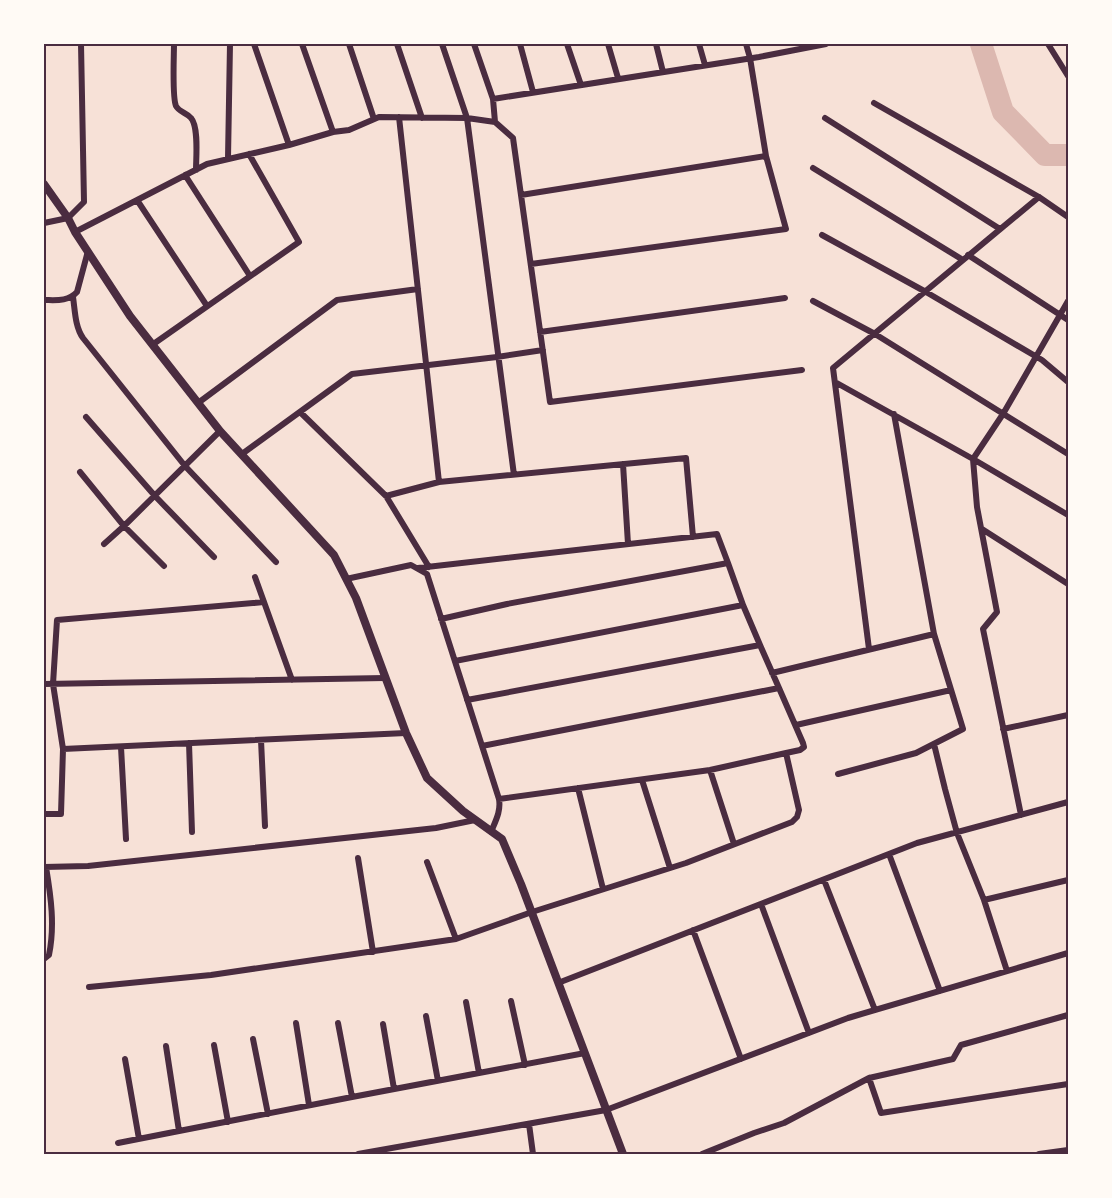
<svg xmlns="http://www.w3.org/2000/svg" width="1112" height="1198" viewBox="0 0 1112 1198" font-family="Karla,sans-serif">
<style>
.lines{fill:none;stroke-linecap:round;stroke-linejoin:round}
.river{stroke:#dcb8b0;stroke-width:22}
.minor{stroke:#4a2c40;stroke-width:6}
.tertiary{stroke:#4a2c40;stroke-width:8}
.neatline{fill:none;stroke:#4a2c40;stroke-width:2}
</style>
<rect width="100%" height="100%" fill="#f7e1d7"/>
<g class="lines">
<!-- river -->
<path class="river" d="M981 44 1003 112 1045 155H1068"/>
<!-- minor -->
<path class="minor" d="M174 44C174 55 172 97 176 106 179 112 187 113 191 118 199 127 196 158 196 170
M254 44 289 145
M302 44 333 132
M349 44 374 119
M397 44 422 118
M442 44 467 118 514 475
M474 44 493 99 495 122
M520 44 533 92
M567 44 581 85
M608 44 618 78
M656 44 663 72
M699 44 705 65
M1048 44 1068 76
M493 99 759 57 826 44
M874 103 1039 197 1068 217
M399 117 439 482
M825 118 1000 229
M228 158 230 44
M813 168 963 260
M185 175 250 276
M521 195 766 156
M137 200 207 306
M44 223 68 218 84 202 81 44
M75 232 207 164 289 145 333 132 349 130 379 117 467 118 495 122 513 138 550 402 802 370
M822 235 926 292 1042 360 1068 382
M968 255 1068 320
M531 264 786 229 766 156 750 58 746 44
M73 297C75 310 75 327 83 338L185 466 276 562
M44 300C55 300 68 302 77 292L88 251
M813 301 875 334 1068 454
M540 332 785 298
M152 345 299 242 249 154
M835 382 973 459 1068 515
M198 403 337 300 418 289
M300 412 386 496 429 567
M86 417 155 496 214 557
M242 454 352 374 497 357 543 350
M623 464 628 544
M80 472 124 526 164 566
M386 496 439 482 686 458 693 537
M982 529 1068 584
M104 544 124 526 220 431
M418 568 717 534 728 563
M255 577 292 680
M441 619 507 604 728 563 743 605
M869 649 833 368 1039 197
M455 661 743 605 760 645
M772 673 934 634
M44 684 385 678
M467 700 760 645 779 688
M796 725 951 690
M1003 729 1068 715
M261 740 265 826
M189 743 192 832
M934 744 945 789 957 833 984 900 1007 971
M482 746 779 688 803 743 804 747 800 750 786 753
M121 747 126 839
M63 749 406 733
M710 770 734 844
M838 774 916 753 963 729 934 634 894 414
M642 780 670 868
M578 788 603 889
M44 814H61L63 749 53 684 57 620 264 602
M1021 815 983 629 997 612 977 507 973 459 1003 414 1068 301
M491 832C496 820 501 811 499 799
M889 854 940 991
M358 858 373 952
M427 862 456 939
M44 867 88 866 436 828 475 820
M824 880 875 1010
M984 900 1068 880
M761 904 809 1033
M693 930 741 1059
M44 959 49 955C55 926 51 897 46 867
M558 983 917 843 1068 802
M89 987 211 975 456 939 532 912 686 863 792 822 797 817 799 810 786 753 710 770 499 799 427 574 411 565 346 579
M511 1001 525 1065
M466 1002 479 1073
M1068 1015 961 1045 953 1059 869 1078 881 1113 1068 1084
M426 1016 438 1081
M296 1023 309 1105
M338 1023 352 1097
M383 1024 394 1089
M253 1039 268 1114
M214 1045 228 1122
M166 1046 179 1131
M125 1059 139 1139
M529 1124 533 1154
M118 1143 352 1097 585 1053
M358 1154 606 1110 848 1018 1068 953
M702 1154 754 1133 784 1123 869 1078
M1039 1154 1068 1150"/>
<!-- tertiary -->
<path class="tertiary" d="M44 184 68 218 75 232 130 316 220 431 334 555 356 598 406 733 427 778 463 811 502 839 521 884 623 1154"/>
</g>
<!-- border -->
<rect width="1112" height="1198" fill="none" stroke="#fffaf5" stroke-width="90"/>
<rect x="45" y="45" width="1022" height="1108" class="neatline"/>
</svg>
